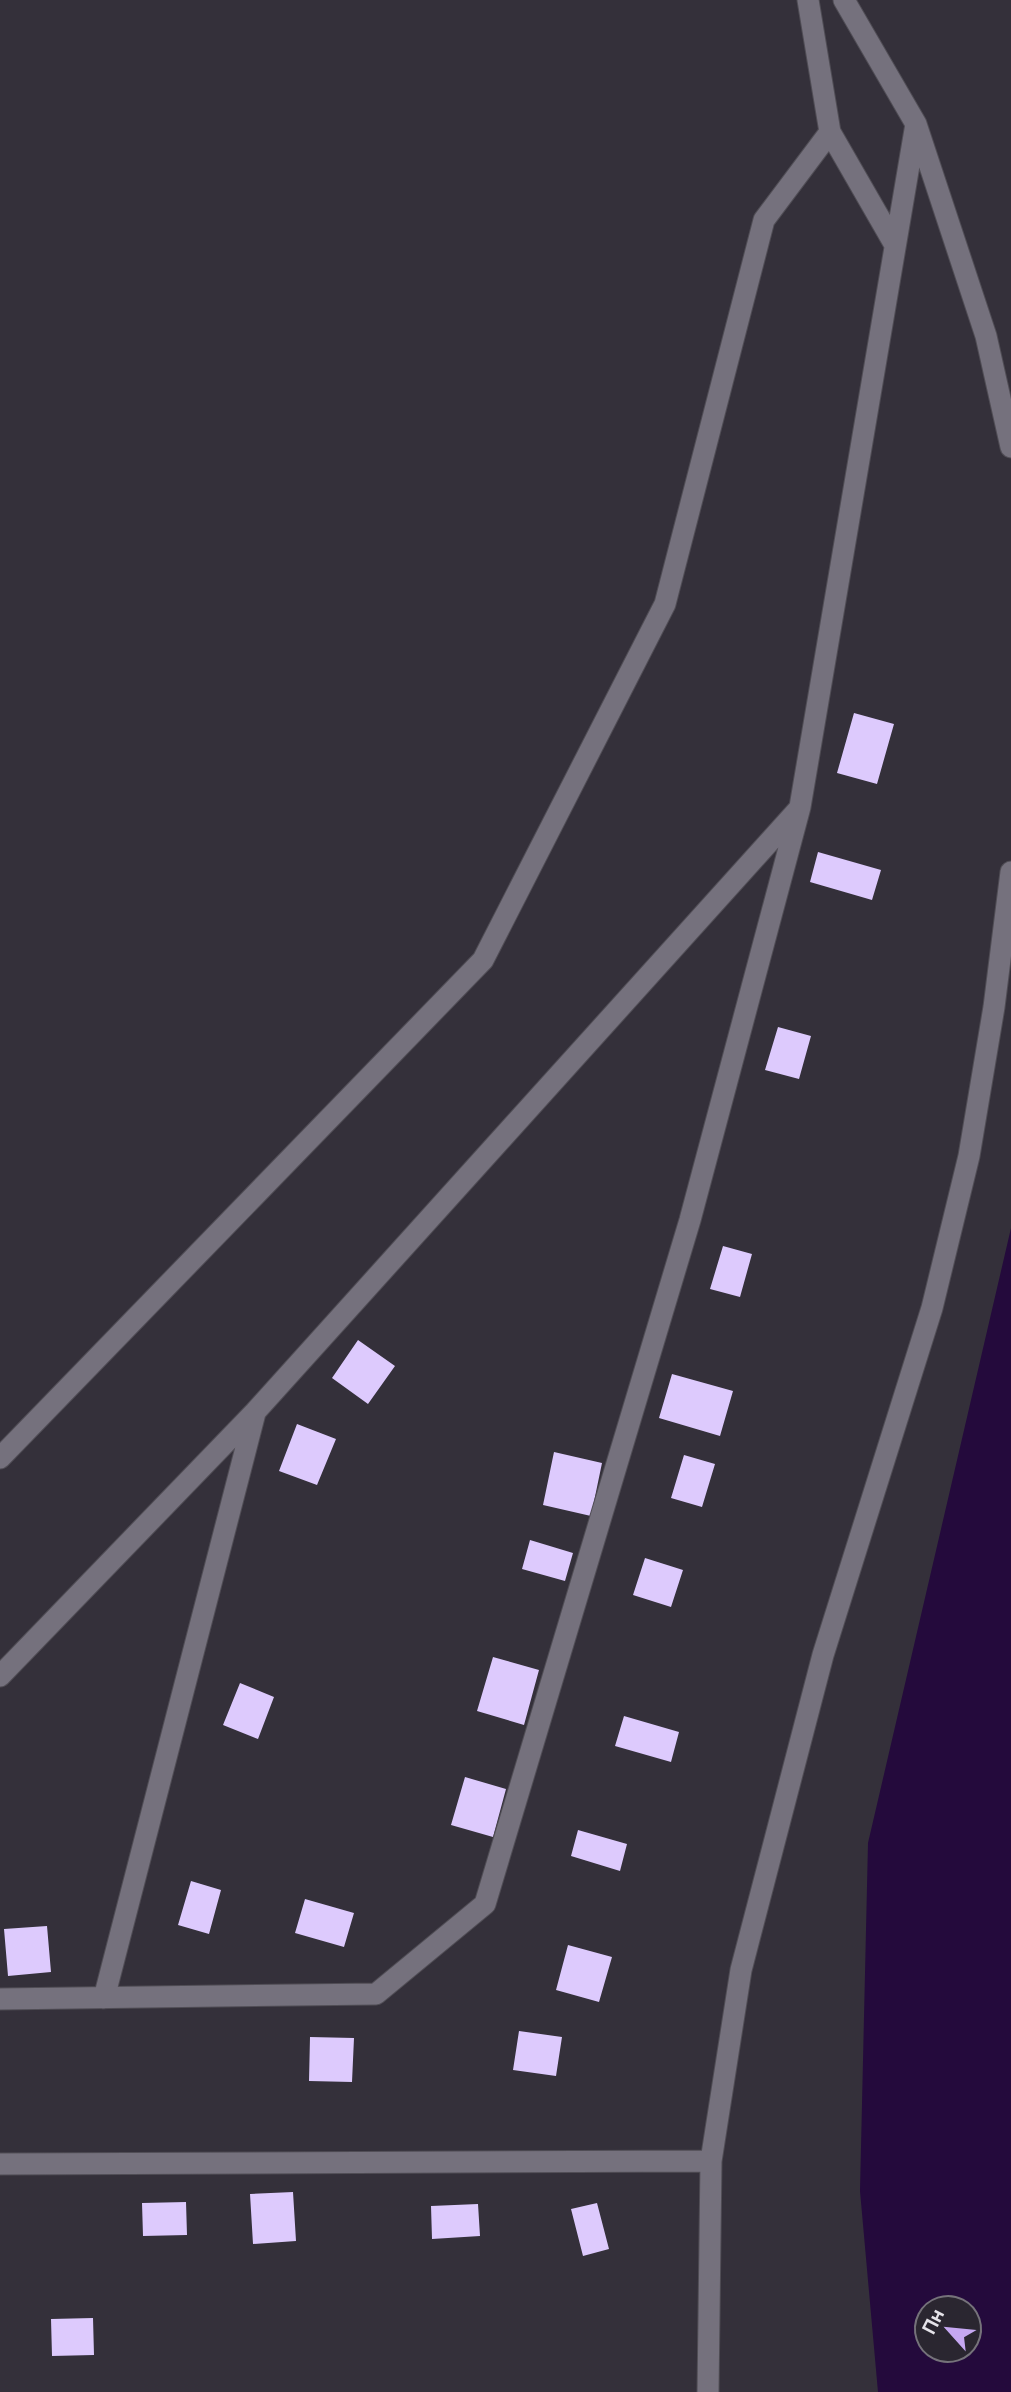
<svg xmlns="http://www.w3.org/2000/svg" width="1011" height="2392" viewBox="0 0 1011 2392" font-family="Raleway,sans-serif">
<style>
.water{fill:#240a3c;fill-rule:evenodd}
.building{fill:#ddcafd}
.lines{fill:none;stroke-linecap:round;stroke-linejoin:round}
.street-casing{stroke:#504d55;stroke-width:23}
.street{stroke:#75717d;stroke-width:21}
</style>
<rect width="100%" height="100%" fill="#34303a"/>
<!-- water -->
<path class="water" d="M1011 1228V2392H878L860 2191 868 1843ZM927 2308H969V2350H927Z"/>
<!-- building -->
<path class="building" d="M854 713 894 724 877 784 837 773Z
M818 852 881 870 872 900 810 882Z
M778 1027 811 1036 799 1079 765 1070Z
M723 1246 752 1254 740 1297 710 1289Z
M358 1340 395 1366 368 1404 332 1378Z
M672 1374 733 1391 720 1436 659 1418Z
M297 1424 336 1439 317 1485 279 1471Z
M554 1452 602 1463 591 1516 543 1505Z
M684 1455 715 1464 702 1507 671 1498Z
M530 1540 573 1553 565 1581 522 1569Z
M645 1558 683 1570 671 1607 633 1595Z
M493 1657 539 1670 524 1725 477 1711Z
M240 1683 274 1697 258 1739 223 1725Z
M624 1716 679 1732 671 1762 615 1746Z
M465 1777 506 1789 493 1837 451 1825Z
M578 1830 627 1844 620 1871 571 1856Z
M191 1881 221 1890 209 1934 178 1925Z
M305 1899 354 1913 344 1947 295 1933Z
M47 1926 51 1972 8 1976 4 1929Z
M568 1945 612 1957 599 2002 556 1990Z
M519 2031 562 2037 556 2076 513 2070Z
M310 2037 354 2038 352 2082 309 2081Z
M293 2192 296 2241 253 2244 250 2194Z
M186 2202 187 2235 143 2236 142 2203Z
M597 2203 609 2249 583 2256 571 2209Z
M478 2204 480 2236 432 2239 431 2206Z
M93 2318 94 2355 52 2356 51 2319Z"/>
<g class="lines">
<!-- street casing -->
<g class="street-casing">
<path id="street" d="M808 0 830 132 895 245
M844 0 916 124 986 336 1011 447
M0 1458 483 960 665 604 764 220 830 132
M0 1676 255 1412 798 810
M104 1998 255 1413
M0 1999 376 1994 485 1904 690 1220 800 807 916 124
M0 2164 711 2161
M708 2392 711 2161 741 1970 823 1655 932 1308 969 1156 994 1007 1011 872"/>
</g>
<!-- street -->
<use href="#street" class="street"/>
</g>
<!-- north arrow -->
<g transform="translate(948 2329) rotate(297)"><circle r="33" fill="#2a2630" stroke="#75727a" stroke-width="2"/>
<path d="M0-5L12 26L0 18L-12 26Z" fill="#c5a7f1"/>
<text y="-10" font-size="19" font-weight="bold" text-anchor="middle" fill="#e5e3e9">Пн</text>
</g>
</svg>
